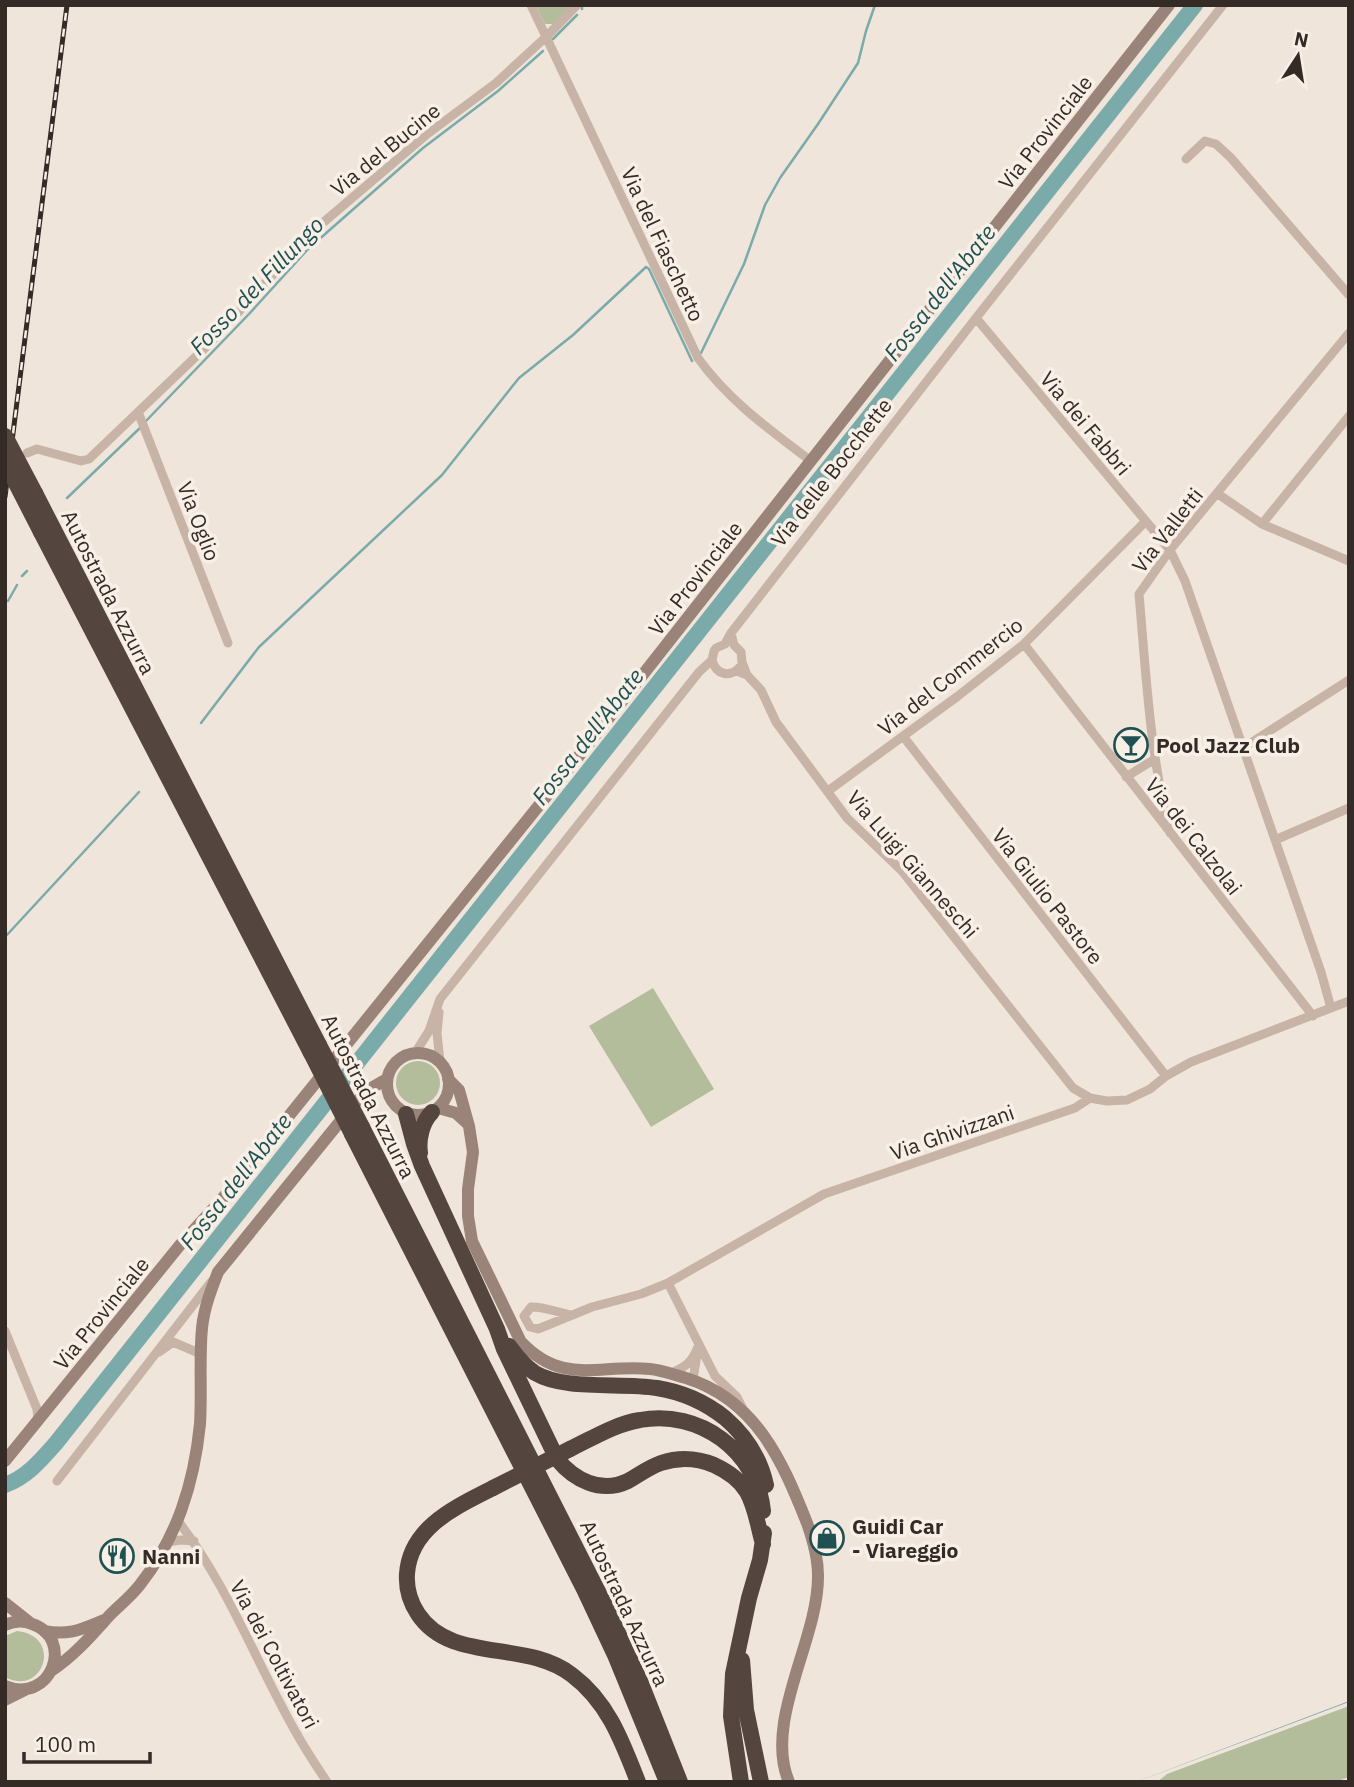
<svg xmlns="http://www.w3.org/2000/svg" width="1354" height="1787" viewBox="0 0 1354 1787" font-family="'IBM Plex Sans',sans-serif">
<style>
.green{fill:#b3bd9b}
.water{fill:#7baaab}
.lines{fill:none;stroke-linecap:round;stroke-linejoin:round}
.stream{stroke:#7baaab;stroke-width:2.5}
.river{stroke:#7baaab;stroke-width:16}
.street{stroke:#c7b4a7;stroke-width:9}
.secondary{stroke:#9a8479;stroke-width:12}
.highway{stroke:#54453f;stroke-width:16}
.rail-casing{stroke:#342b27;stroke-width:5}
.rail{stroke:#f8efe6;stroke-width:2.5;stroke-dasharray:8;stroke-linecap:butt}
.highway-bridge{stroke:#54453f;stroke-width:16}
.labels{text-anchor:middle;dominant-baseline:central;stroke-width:7;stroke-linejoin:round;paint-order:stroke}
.street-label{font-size:21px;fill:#342b27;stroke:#f8efe6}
.poi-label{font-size:21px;font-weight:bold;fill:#342b27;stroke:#f8efe6;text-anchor:start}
.water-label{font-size:23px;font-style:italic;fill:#1f5152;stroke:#f8efe6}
</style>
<rect width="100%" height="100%" fill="#f0e5da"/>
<!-- green -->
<path class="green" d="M536 5H572L555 24H545Z
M653 988 714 1089 651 1127 589 1026Z
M396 1083a22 22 0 1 1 44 0a22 22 0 1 1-44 0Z
M17 1631C64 1636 43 1698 5 1677V1636Z
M1349 1706V1777L1335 1782H1157L1167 1774Z"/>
<!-- water -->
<path class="water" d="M1349 1701V1702L1136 1782 1141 1780Z"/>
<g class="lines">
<!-- stream -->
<path class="stream" d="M582 5V9
M553 39 577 15
M701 353 744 264 765 205 780 178 818 124 858 63 866 31 875 5
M145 422 249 314 308 249 423 148 498 91 543 51
M67 498 141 427
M22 576 27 571
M8 601 17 585
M201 723 259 647 442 475 519 378 573 335 646 267 649 269 692 361
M5 937 139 792"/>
<!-- river -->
<path class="river" d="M5 1485C27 1477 41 1460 56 1443L1195 5"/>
<!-- street -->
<path class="street" d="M531 5 698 358C728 400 770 430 811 461
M1186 159 1205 141 1216 144 1231 158 1349 295
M976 318 1170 550 1185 581 1321 972 1331 1008
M138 412 228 643
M1349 416 1262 524 1349 561
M27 453 37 449 81 461 89 459 208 345 312 232 426 135 496 83 547 36 577 5
M1218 494 1262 524
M731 633 734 645 741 652 742 662 747 675
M1024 644 1313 1016
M712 660C716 675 730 678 740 667
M737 671 747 675 761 690 776 722 847 818 902 871 1073 1088 1090 1098
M903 736 1166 1076
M1243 748 1349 680
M1126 777 1155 759
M828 791 958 696 1024 644 1145 522
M1170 833C1150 755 1146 674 1139 594L1170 550 1349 333
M1275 840 1349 808
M439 1012 437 1033 440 1062
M415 1053 429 1031 440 999 699 672 712 660 714 651 716 648 725 644 731 633 976 318 1223 5
M668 1283 715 1376 737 1397 743 1409
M572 1315C559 1313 542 1306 531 1307L524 1316 530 1327 538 1329 592 1307 641 1294 668 1283 824 1194 1075 1108 1090 1098 1107 1101 1127 1100 1150 1089 1166 1076 1191 1062 1349 1001
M5 1331 37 1409 38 1421
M159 1352 173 1342 201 1354
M671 1373C686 1367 692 1362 698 1347
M693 1380 697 1354
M57 1481 211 1282
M178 1521C229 1587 257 1665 298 1736 307 1752 317 1767 327 1782
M167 1542 181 1540 194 1541"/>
<!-- secondary -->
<path class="secondary" d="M387 1084a31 31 0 1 1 62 0a31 31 0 1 1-62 0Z
M448 1079 459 1090 469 1126 473 1152 468 1189V1216L472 1241 521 1342C563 1386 598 1364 650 1369 662 1370 674 1375 686 1378 756 1400 782 1460 807 1523 813 1540 818 1557 818 1575 819 1639 763 1721 789 1782
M438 1108 456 1113 468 1124
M5 1461 180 1245 222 1199 586 747 1169 5
M5 1603 29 1622
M5 1625C14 1621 23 1620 32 1624 75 1638 52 1705 5 1686
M44 1631C69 1636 82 1629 104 1620
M51 1671C74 1656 91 1636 109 1616 119 1606 130 1597 139 1586 177 1538 194 1484 200 1424 202 1392 199 1360 202 1328 204 1308 211 1290 218 1272L355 1103 373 1087 387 1079
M5 1700 25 1690"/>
<!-- highway -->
<path class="highway" d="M35 493 319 1045
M41 532 311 1053
M406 1114 414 1144 422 1166 497 1329 504 1349 557 1459C574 1480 601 1494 628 1481 639 1475 649 1467 661 1463 679 1457 697 1458 714 1465 727 1471 740 1480 747 1492 756 1508 758 1527 763 1544
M362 1127 609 1613 640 1681 680 1782
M352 1134 584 1589 615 1655 667 1782
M420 1153C418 1139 422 1122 432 1112
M509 1346C517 1357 524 1366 535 1373 565 1391 621 1382 657 1388 682 1392 705 1402 725 1418 746 1436 760 1458 766 1485
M570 1449C593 1438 615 1424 640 1420 699 1409 757 1451 763 1511
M493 1488C456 1507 410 1527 407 1574 406 1589 410 1602 418 1614 451 1664 526 1639 572 1675 608 1702 622 1741 638 1782
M742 1660 746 1710 761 1782
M741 1782 731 1716 733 1674 749 1598 760 1560 764 1533"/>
<!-- rail casing -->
<g class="rail-casing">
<path id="rail" d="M5 497 67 5"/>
</g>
<!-- rail -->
<use href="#rail" class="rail"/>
<!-- highway-bridge -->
<path class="highway-bridge" d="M5 436 35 493
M5 462 41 532
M319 1045 362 1127
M311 1053 352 1134
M493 1488 570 1449"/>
</g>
<!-- icons -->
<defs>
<g id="bar-ring" transform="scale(1.75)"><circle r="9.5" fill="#f8efe6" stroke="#1f5152" stroke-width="1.5"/><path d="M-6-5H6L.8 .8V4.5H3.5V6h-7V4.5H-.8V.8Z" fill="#1f5152"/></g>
<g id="shop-ring" transform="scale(1.75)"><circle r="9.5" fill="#f8efe6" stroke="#1f5152" stroke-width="1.5"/><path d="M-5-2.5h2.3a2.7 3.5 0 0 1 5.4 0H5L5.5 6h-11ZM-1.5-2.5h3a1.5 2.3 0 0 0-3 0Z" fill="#1f5152"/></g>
<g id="restaurant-ring" transform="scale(1.75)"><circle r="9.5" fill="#f8efe6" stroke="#1f5152" stroke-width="1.5"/><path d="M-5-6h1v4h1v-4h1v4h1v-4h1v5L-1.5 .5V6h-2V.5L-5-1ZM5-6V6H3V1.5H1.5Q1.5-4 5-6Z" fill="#1f5152"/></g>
</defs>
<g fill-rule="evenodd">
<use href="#bar-ring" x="1131" y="745"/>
<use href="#shop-ring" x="827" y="1538"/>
<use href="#restaurant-ring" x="117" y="1556"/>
</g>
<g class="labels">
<!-- street labels -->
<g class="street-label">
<text transform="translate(1045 132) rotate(-52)">Via Provinciale</text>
<text transform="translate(385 149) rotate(-39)">Via del Bucine</text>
<text transform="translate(663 244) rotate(65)">Via del Fiaschetto</text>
<text transform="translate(1086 423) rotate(50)">Via dei Fabbri</text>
<text transform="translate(831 472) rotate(-52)">Via delle Bocchette</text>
<text transform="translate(199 521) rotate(69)">Via Oglio</text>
<text transform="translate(1167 530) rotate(-52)">Via Valletti</text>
<text transform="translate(695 578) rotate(-52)">Via Provinciale</text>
<text transform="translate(109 592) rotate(63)">Autostrada Azzurra</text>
<text transform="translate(950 676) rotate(-38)">Via del Commercio</text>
<text transform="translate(1194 836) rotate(52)">Via dei Calzolai</text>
<text transform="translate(913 864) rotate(49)">Via Luigi Gianneschi</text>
<text transform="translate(1048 896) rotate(52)">Via Giulio Pastore</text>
<text transform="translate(369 1096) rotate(63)">Autostrada Azzurra</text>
<text transform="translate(952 1132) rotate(-19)">Via Ghivizzani</text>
<text transform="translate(101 1313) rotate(-51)">Via Provinciale</text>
<text transform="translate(625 1603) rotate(65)">Autostrada Azzurra</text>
<text transform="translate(275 1654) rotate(62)">Via dei Coltivatori</text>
</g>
<!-- poi labels -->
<g class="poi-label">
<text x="1156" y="745">Pool Jazz Club</text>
<text x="852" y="1526">Guidi Car<tspan x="852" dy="24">- Viareggio</tspan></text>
<text x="142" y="1556">Nanni</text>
</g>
<!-- water labels -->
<g class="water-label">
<text transform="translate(256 285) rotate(-46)">Fosso del Fillungo</text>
<text transform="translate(939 292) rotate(-52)">Fossa dell'Abate</text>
<text transform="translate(587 736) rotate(-52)">Fossa dell'Abate</text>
<text transform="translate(235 1181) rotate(-52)">Fossa dell'Abate</text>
</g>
</g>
<!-- border -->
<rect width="1354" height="1787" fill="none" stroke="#342b27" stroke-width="14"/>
<!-- north arrow -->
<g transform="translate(1298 56) rotate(12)" stroke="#f8efe6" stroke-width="5" paint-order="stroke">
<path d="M0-5L12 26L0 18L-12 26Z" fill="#342b27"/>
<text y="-10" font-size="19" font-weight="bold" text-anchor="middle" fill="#342b27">N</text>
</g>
<!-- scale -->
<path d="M24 1752v10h126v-10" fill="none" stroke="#342b27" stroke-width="3.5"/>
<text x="35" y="1752" font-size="21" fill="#342b27" stroke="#f8efe6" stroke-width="5" paint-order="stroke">100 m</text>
</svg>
